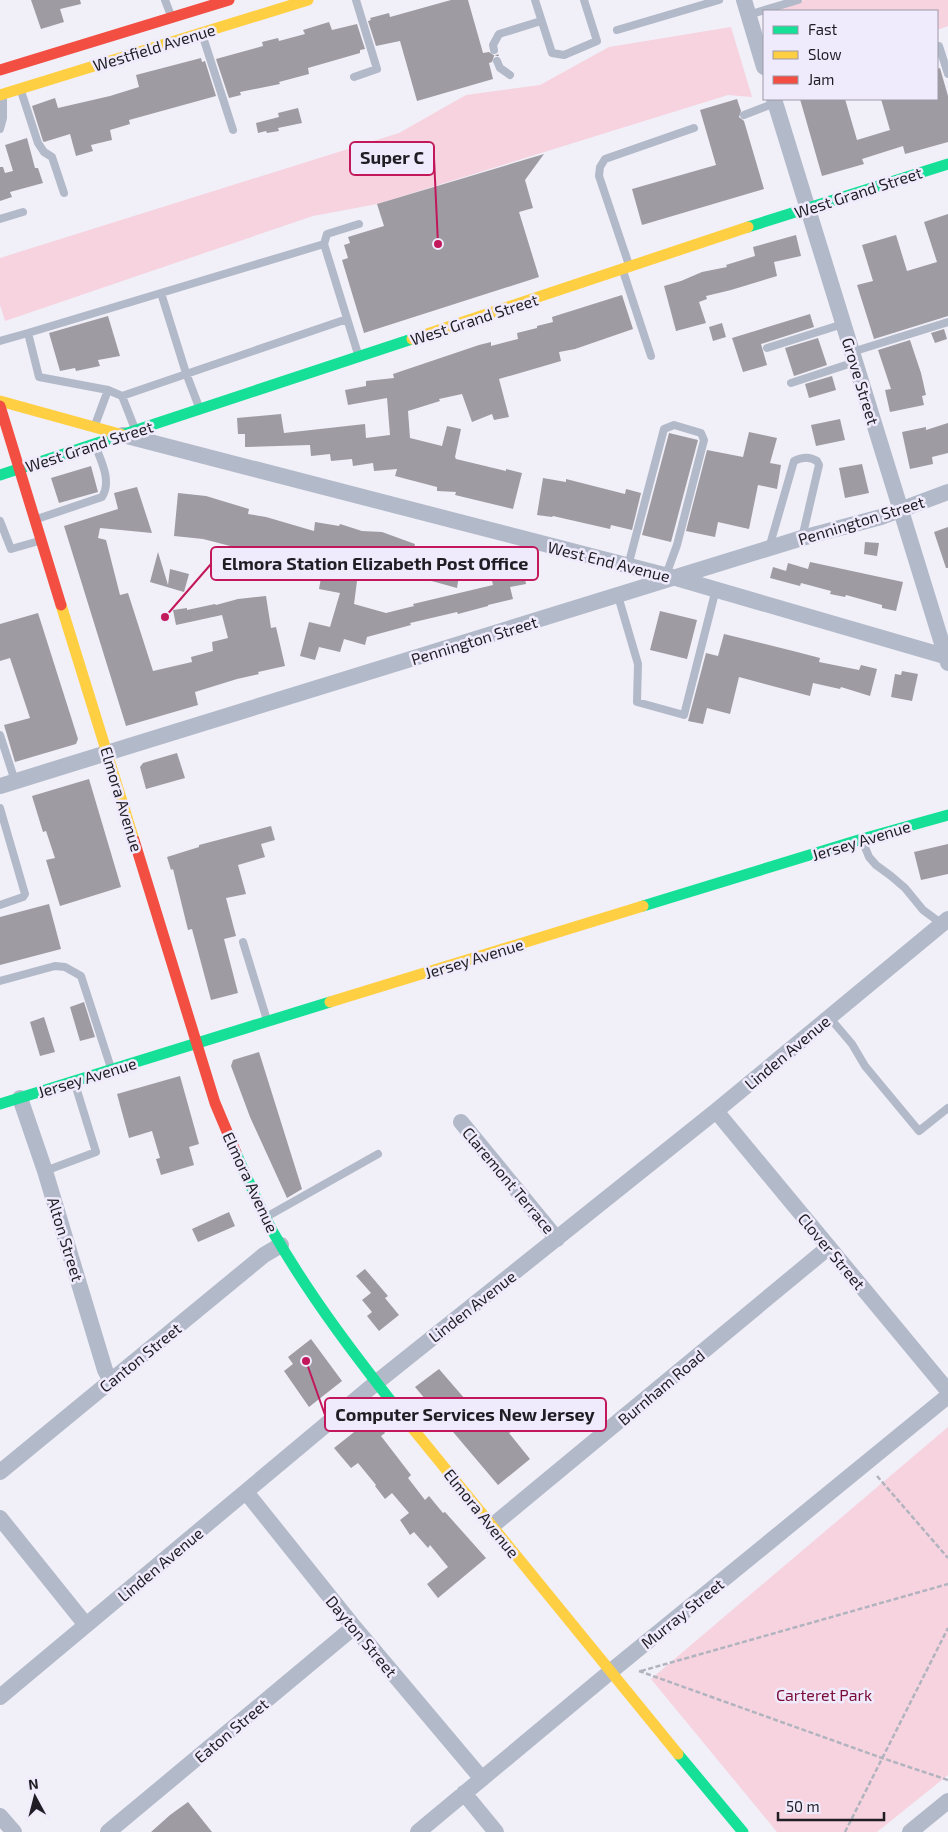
<svg xmlns="http://www.w3.org/2000/svg" width="948" height="1832" viewBox="0 0 948 1832" font-family="'Exo 2',sans-serif">
<style>
.green{fill:#f6d3de}
.building{fill:#9f9ba2}
.lines{fill:none;stroke-linecap:round;stroke-linejoin:round}
.path{stroke:#b1b4bf;stroke-width:2.5;stroke-dasharray:5 2.5;stroke-linecap:butt}
.lane{stroke:#b2b9c9;stroke-width:8}
.street{stroke:#b2b9c9;stroke-width:16}
.fast{stroke:#16e098;stroke-width:11}
.slow{stroke:#ffcf43;stroke-width:11}
.jam{stroke:#f24e42;stroke-width:11}
.labels{text-anchor:middle;dominant-baseline:central;stroke-width:5;stroke-linejoin:round;paint-order:stroke}
.street-label{font-size:16px;fill:#201e24;stroke:#f0ebfc}
.park-label{font-size:16px;fill:#7a0c37;stroke:#f0ebfc}
.leader{fill:none;stroke:#c2185b;stroke-width:2}
.callout-dot{fill:#c2185b;stroke:#f0ebfc;stroke-width:2}
.callout{fill:#f0ebfc;stroke:#c2185b;stroke-width:2}
.callout-label{font-size:18px;text-anchor:middle;font-weight:bold;fill:#201e24}
</style>
<rect width="100%" height="100%" fill="#f1eff8"/>
<!-- green -->
<path class="green" d="M805 0H948V26L937 30V11H769Z
M731 27 752 97 728 95 377 204 313 216 5 321 0 305V258L399 133 466 95 540 85 609 47Z
M948 1427V1775L877 1832H777L651 1679Z"/>
<!-- building -->
<path class="building" d="M31 0H80L81 4 60 9 64 22 41 29Z
M451 0H468L483 53 489 52 495 56 498 54 499 56H494L492 62 489 63 493 79 417 101 400 41 376 46 368 21 371 20 370 18 389 13 390 17Z
M329 22 332 30 357 24 365 49 360 50V53L308 68 309 74 279 82 280 84 240 92 241 95 229 98 216 59 263 46 262 42 278 38 279 41 305 34 303 30Z
M201 58 202 62 205 61 216 96 129 120 130 124 110 130 112 140 91 145 93 151 76 156 70 134 44 142 43 141 32 106 55 98 58 108 110 96 139 87 136 75Z
M940 68 948 96V142L905 154 903 146 862 159 864 164 822 176 800 99H845L857 140 890 130 881 99H937V69Z
M737 99 741 111 739 117 744 121 764 189 642 225 632 189 716 165 700 110Z
M298 108 302 123 278 128 279 131 267 133 266 131 258 133 256 123 279 117 278 113Z
M27 138 35 168H38L43 183 10 192 12 197 0 201V167H3L5 173 13 171 5 145Z
M544 154 525 180 533 208 519 212 539 277 364 333 342 260 348 258 344 245 350 243 348 237 384 226 377 204Z
M948 214V316L874 339 857 285 873 281 862 245 896 235 907 271 937 262 924 222Z
M796 235 801 256 774 262 777 276 731 290 706 296 707 299 699 302 706 323 676 331 664 286 681 281 702 272 727 267 726 265 755 256 753 247Z
M622 295 633 329 575 349 559 352 561 361 499 379 509 417 494 420 492 414 472 422 462 394 439 399 440 401 408 411 410 438 442 446 447 426 461 429 455 457 456 459 506 471V469L522 473 513 509 455 495 456 492 437 491V487L395 476 397 469 374 471 373 463 353 466 352 459 331 461 330 454 311 456 310 445 245 447V434H238L237 418 281 414 284 433 365 424 366 438 390 435 387 398 348 405 345 390 366 386V381L394 378 393 374 479 345 491 342V346L518 339 517 333 537 328V326L553 322 552 317Z
M810 314 814 327 761 344 767 365 743 372 732 338Z
M108 316 120 356 98 360 100 366 76 371 75 368 60 371 49 333Z
M722 323 726 337 713 341 709 327Z
M944 329 947 339 935 343 931 333Z
M818 338 827 365 794 376 785 348Z
M910 340 921 373 926 395 922 396 924 405 890 412 885 390 891 389 878 350Z
M832 376 836 390 809 398 805 384Z
M840 419 845 440 816 446 811 425Z
M948 423V453L932 457 933 464 910 469 902 432 926 427V430Z
M749 432 777 438 770 463 781 465 777 489 758 485 749 529 718 522 715 537 686 531 707 450 743 457Z
M669 433 698 440 671 542 642 535Z
M862 464 869 493 845 498 839 468Z
M91 466 98 492 59 503 51 478Z
M543 478 566 482V479L625 494 626 489 641 493 632 530 611 525 610 529 553 516 552 517 537 515Z
M137 487 152 533 100 528 98 538 106 540 120 595 128 593 153 671 192 662 191 657 213 651 212 642 228 638 222 615 176 625 173 610 187 608V610L215 604 216 605 238 599 266 596 271 628 276 627 285 666 258 672 259 674 237 679 195 692 198 705 126 726 64 526 118 509 114 493Z
M178 493 206 496 249 509 248 514 266 517 314 531 315 522 339 526 340 524 362 531 382 532 415 544 412 555 436 562 438 554 462 557 457 588 406 574 404 580 390 575 391 573 359 566 354 604 386 613 414 606 413 604 493 585 488 563 504 560 506 568 522 565 526 584 510 587 513 599 488 605V606L458 614 457 612 410 623 411 625 367 637 365 645 344 639 340 652 319 647 315 660 300 656 309 622 330 627 340 593 319 589 324 561 300 557 299 560 254 548 239 546 238 548 203 539 174 536Z
M948 527V568H946L934 532Z
M865 542 879 543 877 556 864 554Z
M158 552 168 585 170 569 189 574 184 592 150 582Z
M810 562 903 582 896 611 882 608V605L846 595 845 597 830 594 831 591 801 583 800 586 770 578 773 567 786 571 788 563 808 569Z
M660 611 697 620 687 659 650 650Z
M38 613 78 739 76 744 15 762 4 725 30 718 10 658 0 661V624Z
M724 634 797 652 820 658 819 662 859 670 861 665 877 669 870 696 841 687 840 689 813 683 810 696 739 677 730 714 707 708 703 724 688 721 706 653 718 656Z
M902 671 918 674 912 701 891 697 895 674 901 675Z
M177 753 185 778 146 789 140 767 143 763Z
M89 779 121 887 60 906 46 860 55 858 46 831 43 832 32 796Z
M271 826 275 840 261 844 265 857 238 865 246 894 226 898 236 936 224 939 238 993 211 1000 192 929 188 930 173 869 171 870 167 857 199 847V845Z
M948 844V874L921 880 914 852Z
M49 904 61 949 0 965V917Z
M84 1002 95 1037 80 1041 70 1007Z
M44 1017 55 1052 40 1056 30 1022Z
M259 1052 302 1189 287 1198 250 1117 231 1066 233 1060Z
M180 1076 199 1144 189 1147 194 1165 161 1175 156 1159 160 1158 152 1131 129 1138 117 1094Z
M229 1212 235 1226 198 1242 192 1229Z
M365 1269 388 1296 385 1298 399 1315 379 1331 367 1316 372 1312 362 1300 371 1293 356 1276Z
M311 1339 342 1381 309 1407 284 1371 293 1364 288 1357Z
M439 1369 478 1414 480 1412 493 1429 503 1421 511 1432 509 1433 530 1459 498 1485 415 1387Z
M373 1417 385 1433 381 1436 411 1475 408 1478 425 1500 429 1496 443 1513 445 1512 486 1558 438 1598 427 1584 448 1567 430 1545 428 1548 414 1532 410 1535 400 1520 409 1513 392 1493 385 1499 375 1486 376 1485 358 1463 351 1468 334 1448Z
M188 1802 212 1832H151L170 1815Z"/>
<g class="lines">
<!-- path -->
<path class="path" d="M877 1476 948 1558
M639 1671 882 1758 948 1780
M641 1671 948 1584
M845 1832 948 1628"/>
<!-- lane -->
<path class="lane" d="M165 0 170 13
M535 0 552 53 564 55 597 41 584 0
M748 15 798 0
M617 30 719 0
M203 37 233 130
M939 46 948 74
M494 50 493 45 499 34 541 21
M497 61 500 68 510 75
M354 77 377 69 356 0
M21 91 38 143 44 152 52 157 64 193
M744 115 775 103
M0 129 3 118V97
M0 219 23 212
M324 244 327 234 359 224
M629 265 599 176 600 167 605 159 694 128
M623 271 651 356
M161 293 186 373 199 407
M347 319 122 396 108 390 39 377 28 333 324 244 358 354
M0 341 28 333
M767 348 843 324
M852 352 948 322
M791 383 855 362
M122 396 135 429
M95 425 108 390
M37 519 102 497C112 481 101 461 95 445
M0 521 11 549 39 541
M769 548 794 461C802 457 809 456 817 461L819 465 802 538
M628 566 664 429 674 425 701 433 704 440 677 545 666 575
M618 596 638 664 637 702 684 715 716 589
M0 735 15 781
M0 808 25 894 23 897 0 905
M862 840 869 857 876 865 891 876 905 888 923 910 942 924
M243 942 267 1020
M0 981 55 966 65 967 81 976 111 1068
M829 1017 852 1044 865 1066 919 1131 948 1108
M45 1171 96 1152 75 1084
M268 1216 378 1154"/>
<!-- street -->
<path class="street" d="M744 0 764 67
M774 99 948 663
M123 435 676 578 948 657
M0 786 802 538 881 517 948 492
M20 1098 45 1171 105 1370 111 1381
M716 1111 948 1391
M461 1122 557 1239
M0 1472 264 1255 281 1245
M246 1492 354 1627 482 1779
M0 1518 86 1625
M492 1526 829 1247
M0 1697 377 1382 716 1111 948 919
M464 1793 496 1832
M0 1816 14 1832
M108 1832 354 1627
M418 1832 610 1672 948 1396
M910 1832 948 1801"/>
<!-- fast -->
<path class="fast" d="M748 227 948 164
M0 475 412 339
M643 906 862 839 948 815
M0 1104 330 1002
M236 1153C248 1180 259 1206 273 1232 312 1300 360 1362 409 1424
M678 1754 743 1832"/>
<!-- slow -->
<path class="slow" d="M0 95 308 0
M412 339 748 227
M0 401 123 435
M61 605 134 840
M330 1002 643 906
M409 1424 678 1754"/>
<!-- jam -->
<path class="jam" d="M0 70 229 0
M0 406 61 605
M134 840 215 1103 236 1153"/>
</g>
<g class="labels">
<!-- street labels -->
<g class="street-label">
<text transform="translate(154 47) rotate(-17)">Westfield Avenue</text>
<text transform="translate(858 192) rotate(-18)">West Grand Street</text>
<text transform="translate(474 319) rotate(-18)">West Grand Street</text>
<text transform="translate(861 381) rotate(73)">Grove Street</text>
<text transform="translate(89 446) rotate(-18)">West Grand Street</text>
<text transform="translate(861 520) rotate(-17)">Pennington Street</text>
<text transform="translate(609 561) rotate(14)">West End Avenue</text>
<text transform="translate(474 640) rotate(-17)">Pennington Street</text>
<text transform="translate(122 799) rotate(73)">Elmora Avenue</text>
<text transform="translate(861 840) rotate(-17)">Jersey Avenue</text>
<text transform="translate(474 958) rotate(-17)">Jersey Avenue</text>
<text transform="translate(787 1052) rotate(-40)">Linden Avenue</text>
<text transform="translate(87 1077) rotate(-17)">Jersey Avenue</text>
<text transform="translate(509 1180) rotate(50)">Claremont Terrace</text>
<text transform="translate(251 1182) rotate(65)">Elmora Avenue</text>
<text transform="translate(66 1239) rotate(73)">Alton Street</text>
<text transform="translate(832 1251) rotate(50)">Clover Street</text>
<text transform="translate(472 1306) rotate(-38)">Linden Avenue</text>
<text transform="translate(140 1357) rotate(-39)">Canton Street</text>
<text transform="translate(661 1387) rotate(-40)">Burnham Road</text>
<text transform="translate(482 1513) rotate(51)">Elmora Avenue</text>
<text transform="translate(160 1564) rotate(-40)">Linden Avenue</text>
<text transform="translate(682 1613) rotate(-39)">Murray Street</text>
<text transform="translate(362 1636) rotate(50)">Dayton Street</text>
<text transform="translate(231 1730) rotate(-40)">Eaton Street</text>
</g>
<!-- park labels -->
<g class="park-label">
<text x="824" y="1694">Carteret Park</text>
</g>
</g>
<!-- callouts -->
<path class="leader" d="M438 244L434 158M165 617L211 564M306 1361L325 1415"/>
<g class="callout-dot">
<circle cx="438" cy="244" r="5"/>
<circle cx="165" cy="617" r="5"/>
<circle cx="306" cy="1361" r="5"/>
</g>
<g class="callout">
<rect x="350" y="142" width="84" height="33" rx="5"/>
<rect x="211" y="547" width="327" height="33" rx="5"/>
<rect x="325" y="1398" width="281" height="33" rx="5"/>
</g>
<g class="callout-label">
<text x="392" y="164">Super C</text>
<text x="375" y="570">Elmora Station Elizabeth Post Office</text>
<text x="465" y="1421">Computer Services New Jersey</text>
</g>
<!-- legend -->
<rect x="763" y="10" width="175" height="90" fill="#f0ebfc" stroke="#9d99a6"/>
<rect x="773" y="26" width="25" height="8" fill="#16e098" stroke="#9d99a6"/>
<text x="808" y="35" font-size="15" fill="#201e24">Fast</text>
<rect x="773" y="51" width="25" height="8" fill="#ffcf43" stroke="#9d99a6"/>
<text x="808" y="60" font-size="15" fill="#201e24">Slow</text>
<rect x="773" y="76" width="25" height="8" fill="#f24e42" stroke="#9d99a6"/>
<text x="808" y="85" font-size="15" fill="#201e24">Jam</text>
<!-- north arrow -->
<g transform="translate(35 1797) rotate(353)" stroke="#f0ebfc" stroke-width="4" paint-order="stroke">
<path d="M0-4L9 19L0 12L-9 19Z" fill="#201e24"/>
<text y="-8" font-size="14" font-weight="bold" text-anchor="middle" fill="#201e24">N</text>
</g>
<!-- scale -->
<path d="M778 1812v8h106v-8" fill="none" stroke="#201e24" stroke-width="2.5"/>
<text x="786" y="1812" font-size="15" fill="#201e24" stroke="#f0ebfc" stroke-width="4" paint-order="stroke">50 m</text>
</svg>
